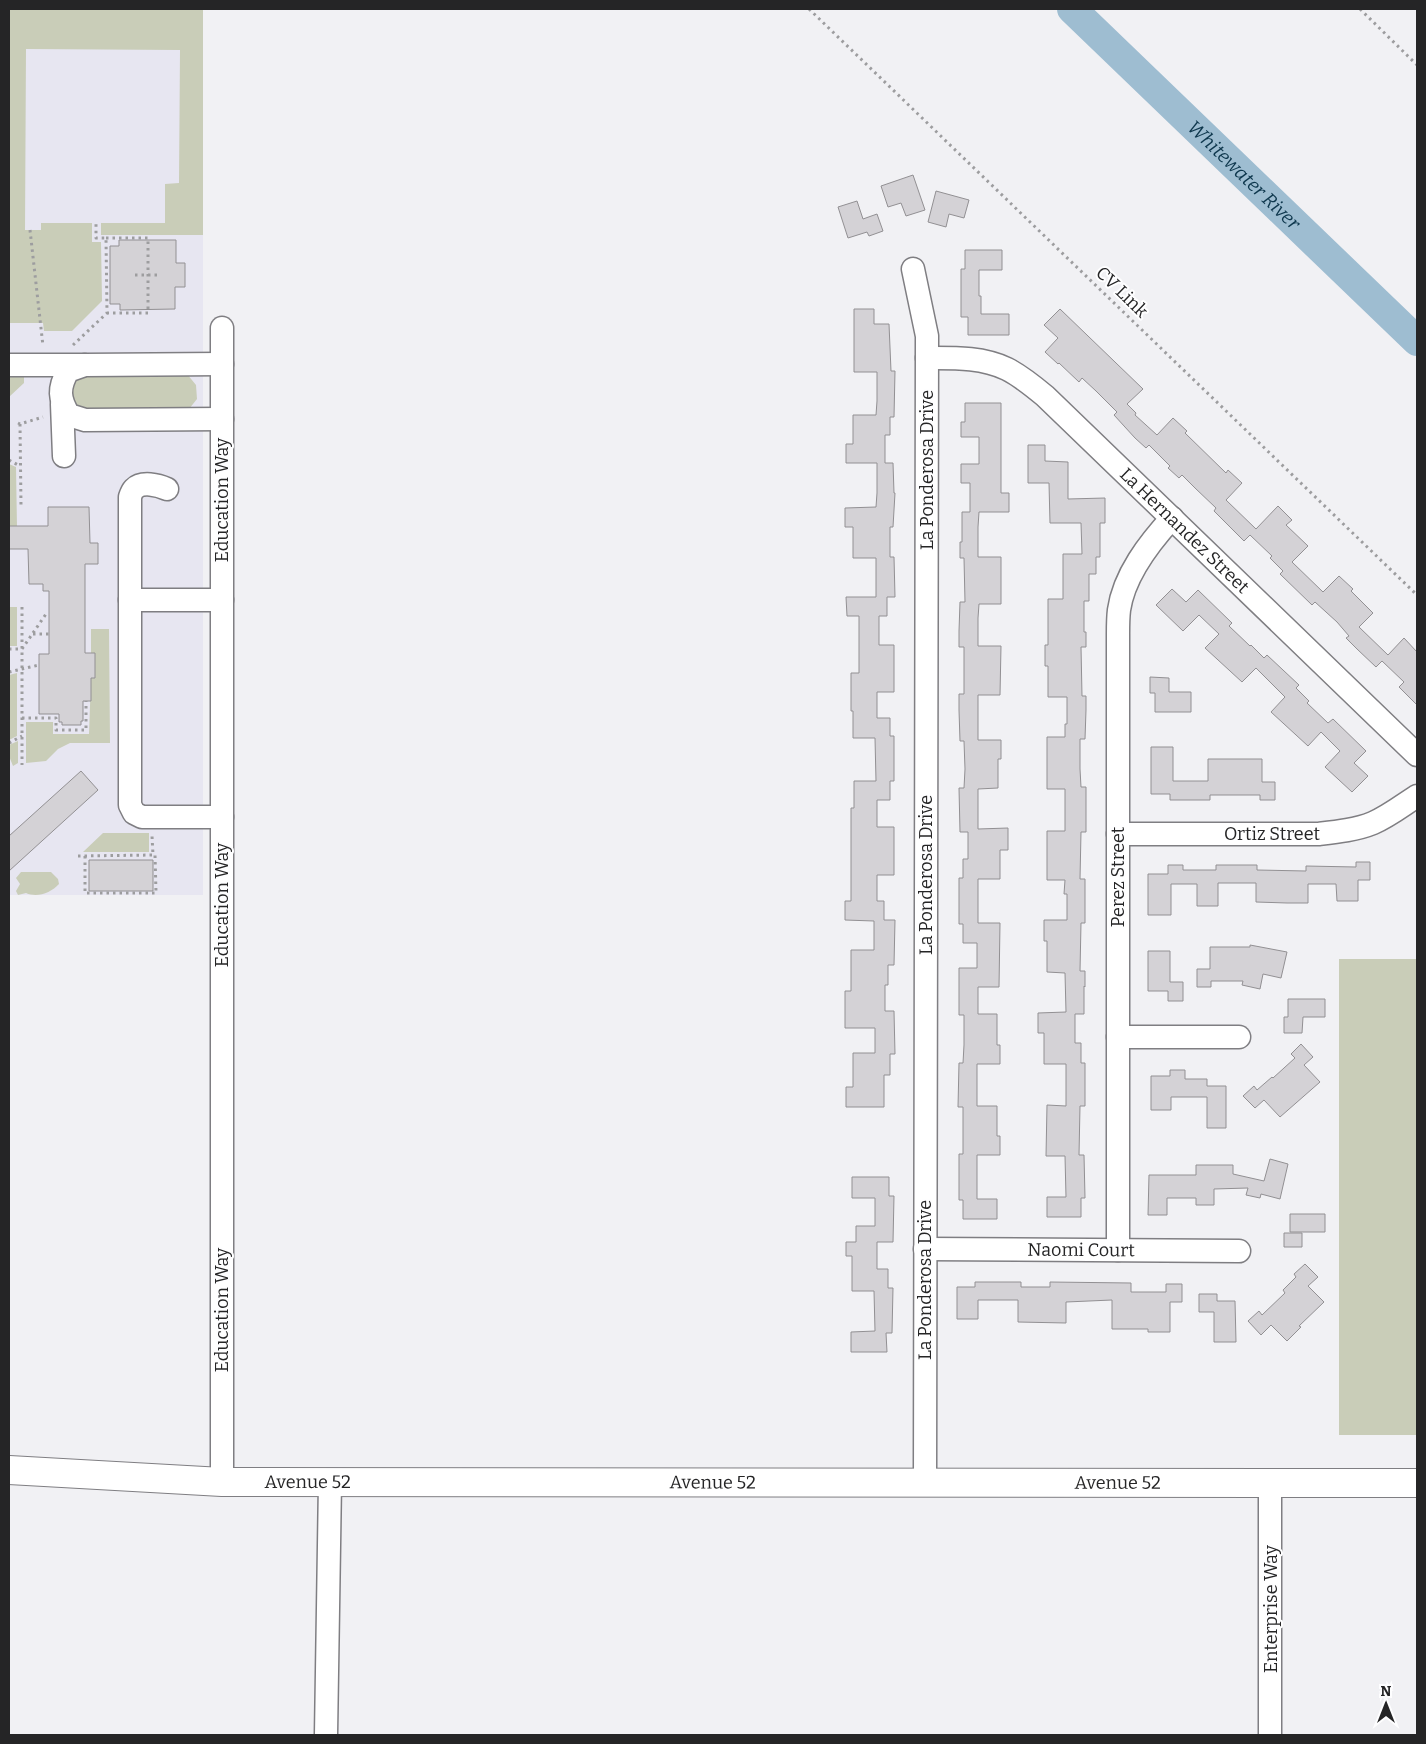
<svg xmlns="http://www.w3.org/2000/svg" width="1426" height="1744" viewBox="0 0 1426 1744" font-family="Bitter,serif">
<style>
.built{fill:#e7e6f1}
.green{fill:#c9cdb8}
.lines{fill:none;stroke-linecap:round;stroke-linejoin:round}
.river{stroke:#9ebdd1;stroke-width:30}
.building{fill:#d4d2d6;stroke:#929093}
.minor-casing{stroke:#7f7e82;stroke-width:25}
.major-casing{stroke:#7f7e82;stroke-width:30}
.path{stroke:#9d9d9f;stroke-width:3;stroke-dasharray:2.5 4;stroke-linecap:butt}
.minor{stroke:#fff;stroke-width:22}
.major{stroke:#fff;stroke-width:28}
.labels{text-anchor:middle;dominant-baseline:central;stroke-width:4;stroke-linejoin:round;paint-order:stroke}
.street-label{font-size:18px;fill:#252526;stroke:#fefeff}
.water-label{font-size:19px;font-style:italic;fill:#0e374d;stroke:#fefeff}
</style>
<rect width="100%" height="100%" fill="#f1f1f4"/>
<!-- built -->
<path class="built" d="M9 9H203V895H9Z"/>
<!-- green -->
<path class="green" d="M9 9H203V235H101V223H165V184L179 183 180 50 26 49 25 230H41V223H92V242H101L102 301 72 331H44L43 323H9Z
M187 374 196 385 197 399 189 409H82C71 403 72 395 71 384L80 376Z
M9 375H24V383L9 397Z
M9 464 16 467 17 527H9Z
M9 607H17V646H9Z
M91 629H109L110 743H70L58 749 46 761 26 763V722H53V734H89L91 678H95V654L91 653Z
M17 673V736L9 740V675Z
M18 741V763L13 766 9 756V745Z
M103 833H149V852H83Z
M21 872H51L58 879 59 884C51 893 37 898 26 893L18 895 16 891 20 884 16 878Z
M1339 959H1417V1435H1339Z"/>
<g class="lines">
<!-- river -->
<path class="river" id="s1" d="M1072 9 1417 341"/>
</g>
<!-- building -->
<path class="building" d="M913 175 925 210 906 216 901 203 888 207 881 186Z
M936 191 969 200 964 218 949 214 946 227 928 222Z
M857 201 863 219 877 214 883 231 869 236 867 232 848 238 838 207Z
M119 240H176V263H185V287H175V309L120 310V304H110V246H119Z
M965 250H1002V270H979V296H981V314H1009V335H968V317H961V269H965Z
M854 309H874V324H889L891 371H895L894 417H890V435H885V463H893L894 493H895L893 527H890V557H894L895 597H887V616H879V645H894V692H877V718H890V736H894V781H890V800H877V827H894V875H877V901H884V920H895L894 965H888V985H885V1011H894L895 1054H890V1075H884V1107H846V1087H853V1053H875V1028H845V991H851V950H874V921L845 920V901H851V808H854V781H876L875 738H853V711H851V673H859V616H847L846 597H876V558H853V527H845V508L876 507 877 493V463H846V444H853V415H876L877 401V372H854Z
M1060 309 1143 389 1127 404 1136 413 1135 415 1157 435 1173 418 1187 431 1185 433 1226 473 1228 470 1242 483 1226 500 1256 529 1278 506 1292 520 1286 525 1308 546 1292 562 1323 592 1339 576 1353 589 1351 591 1373 613 1359 627 1388 655 1404 638 1417 652V705L1399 687 1404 682 1382 661 1376 667 1357 649 1346 638 1349 636 1337 622 1315 602 1312 605 1280 574 1283 571 1270 558 1272 556 1250 535 1244 541 1214 511 1216 508 1195 488 1182 475 1179 478 1168 468 1170 466 1149 445 1146 448 1135 438 1114 415 1117 412 1096 391 1082 378 1079 382 1059 363 1058 364 1045 352 1058 338 1044 325Z
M965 403H1001V493H1009V512H979L978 527V557H1001V604H979L978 618V646H1001L1000 695H978V740H1001V759H998V788L978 789V829L1008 828V850H1000V879H978V923H1000L999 987H978V1014H997V1045H1000V1064H977V1106H997V1136H1000V1155H977V1199H997V1219H963V1200H959V1154H963V1107H958L959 1063H963L964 1045V1015H959V968H977V943H963V924H959V878H963V859H968V832H960L959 788H964L965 769 964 741H960L959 710V694H964V647H959V631L960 602H965L964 558H960V542H962V512H970V483H961V464H979V437H961V422H965Z
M1028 445H1045V461L1068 462V499L1105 498V523H1100V557H1096V574H1089V601H1084V632H1086V647H1081L1082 696H1086V710L1085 739H1080V769L1081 787H1086V832H1081L1080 879H1085V923H1081L1080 971H1085V987L1084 986V1014H1075V1043H1081V1063H1085V1106H1080L1079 1155H1084L1085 1198H1081V1217H1047V1197H1066L1065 1156H1046L1047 1105 1066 1106V1064H1044V1033H1038V1013L1066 1012 1065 973 1047 972V941H1044V920H1067V894H1064L1065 880H1047V831H1065V789H1047V737H1065V724H1067V697H1048V666H1045V645H1048V599H1063V554H1082L1081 523H1050L1049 483H1028Z
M48 507H89L90 543H98V564H85V653H95V678H91V701H83V721H81V725H62V722H59V714H39V654H49V591H43V584H29L28 549H9V526H48Z
M1172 589 1186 602 1198 590 1232 623 1229 626 1250 646 1251 645 1264 658 1267 655 1299 685 1296 688 1309 701 1307 703 1328 723 1333 719 1366 751 1354 763 1368 776 1352 792 1325 767 1340 751 1321 732 1308 746 1271 712 1285 697 1256 668 1242 682 1205 648 1219 634 1199 615 1183 631 1156 605Z
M1150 677 1169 678V692H1191V712H1155V693H1150Z
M1151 747H1173V781H1208V759H1262V782H1275V800H1260V795H1210V800H1170V794H1151Z
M81 771 98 790 9 871V836Z
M89 860H153V891H89Z
M1356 862H1370V880H1358V901H1337L1336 884H1308V903H1287L1256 902V883H1218V906H1197V884H1171V915H1148V874H1168V865H1183V870H1216V865H1257V870L1306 871V866L1356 867Z
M1250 945 1287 952 1281 978 1263 974 1260 989 1242 985 1243 981H1211V987H1197V969H1210V947H1250Z
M1148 951H1170V982H1183V1001H1168V991H1148Z
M1288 999H1325V1017H1303L1302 1033H1284V1017H1288Z
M1301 1044 1313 1057 1304 1065 1320 1082 1280 1117 1264 1100 1255 1108 1243 1096 1254 1086 1257 1090 1272 1077 1273 1078 1295 1058 1291 1054Z
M1170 1070H1185V1079H1207V1086H1226V1128H1207V1097H1171V1110H1151V1076H1170Z
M1270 1159 1288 1164 1280 1199 1261 1194 1260 1198 1246 1195 1248 1188 1214 1189V1205H1196V1198H1167V1215H1148L1149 1175H1196V1165H1233V1174L1264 1181Z
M852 1177H889V1196H894L893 1242H877V1269H888V1288H893L892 1333H886L887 1352H851V1332L875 1331 874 1291H852V1256H846V1242H856V1226H875V1198H852Z
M1290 1214H1325V1232H1290Z
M1284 1233H1302V1247H1284Z
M1305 1264 1318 1277 1308 1286 1324 1302 1299 1326 1301 1327 1287 1341 1271 1325 1261 1335 1248 1321 1259 1311 1262 1315 1285 1293 1283 1290 1296 1277 1294 1274Z
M975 1282H1021V1287H1050V1282L1131 1283V1292H1166V1284H1182V1302H1170V1332H1148V1329H1112V1300L1066 1302V1323L1018 1322V1300H978V1319H957V1287H975Z
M1199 1294H1217V1301H1235L1236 1342H1214V1312H1199Z"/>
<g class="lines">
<!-- minor casing -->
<g class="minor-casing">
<g id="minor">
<path d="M913 269 927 336 925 1482"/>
<path d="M222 328V1482"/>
<path id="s2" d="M927 358C954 358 982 357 1007 369 1021 376 1033 386 1045 396L1417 755"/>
<path d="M222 364 85 365 68 371C58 388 59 399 69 415L85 420 222 419"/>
<path d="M9 365H84"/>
<path d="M62 404 64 456"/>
<path d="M167 489C158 485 142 481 134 489 132 491 131 494 130 497V805L134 813 142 817H222"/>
<path d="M130 600H222"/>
<path id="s3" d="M1118 834H1318C1336 832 1356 830 1373 823 1389 816 1403 805 1417 796"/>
<path d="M1118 1037H1239"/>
<path id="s4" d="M925 1249 1239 1251"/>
<path d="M1118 1250V634C1118 626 1118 618 1119 610 1124 575 1149 543 1172 518"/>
<path d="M326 1735 330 1482"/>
<path d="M1270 1735V1482"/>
</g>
</g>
<!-- major casing -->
<g class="major-casing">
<g id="major">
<path id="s5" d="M9 1470 222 1482 1417 1483"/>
</g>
</g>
<!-- path -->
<path class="path" d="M809 9 1417 595
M1360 9 1417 65
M30 230 43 346
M106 238H148V313H107
M135 275H160
M73 345 107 313 106 238H96V223
M18 423 20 424 43 417
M20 424 21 507
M9 460 20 466
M22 607V765
M33 634H49
M9 649H22L46 614
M9 672 39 665
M22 718H56V730H86V701
M9 743 22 736
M78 856 153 855 152 836
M85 856V893H156L155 855H153"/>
<!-- minor -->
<use href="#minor" class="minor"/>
<!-- major -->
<use href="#major" class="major"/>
</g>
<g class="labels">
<!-- street labels -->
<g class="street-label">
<text transform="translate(1122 292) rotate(44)">CV Link</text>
<text transform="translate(927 470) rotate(-90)">La Ponderosa Drive</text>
<text transform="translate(222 500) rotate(-90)">Education Way</text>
<text stroke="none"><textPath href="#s2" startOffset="322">La Hernandez Street</textPath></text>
<text stroke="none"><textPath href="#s3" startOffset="154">Ortiz Street</textPath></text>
<text transform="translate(926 875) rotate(-90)">La Ponderosa Drive</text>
<text transform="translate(1118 877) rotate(-90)">Perez Street</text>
<text transform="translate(222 905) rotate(-90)">Education Way</text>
<text stroke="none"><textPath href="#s4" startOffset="156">Naomi Court</textPath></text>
<text transform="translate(925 1280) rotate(-90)">La Ponderosa Drive</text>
<text transform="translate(222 1310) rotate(-90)">Education Way</text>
<text stroke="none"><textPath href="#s5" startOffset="299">Avenue 52</textPath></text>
<text stroke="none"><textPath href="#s5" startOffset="704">Avenue 52</textPath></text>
<text stroke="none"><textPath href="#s5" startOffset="1109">Avenue 52</textPath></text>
<text transform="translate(1271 1609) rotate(-90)">Enterprise Way</text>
</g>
<!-- water labels -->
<g class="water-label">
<text stroke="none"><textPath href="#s1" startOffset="239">Whitewater River</textPath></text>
</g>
</g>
<!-- border -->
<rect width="1426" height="1744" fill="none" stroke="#252526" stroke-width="20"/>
<!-- north arrow -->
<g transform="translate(1386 1704)" stroke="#fefeff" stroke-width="4" paint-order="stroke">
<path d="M0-4L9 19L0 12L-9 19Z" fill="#252526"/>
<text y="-8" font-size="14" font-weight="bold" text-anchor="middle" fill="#252526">N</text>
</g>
</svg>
